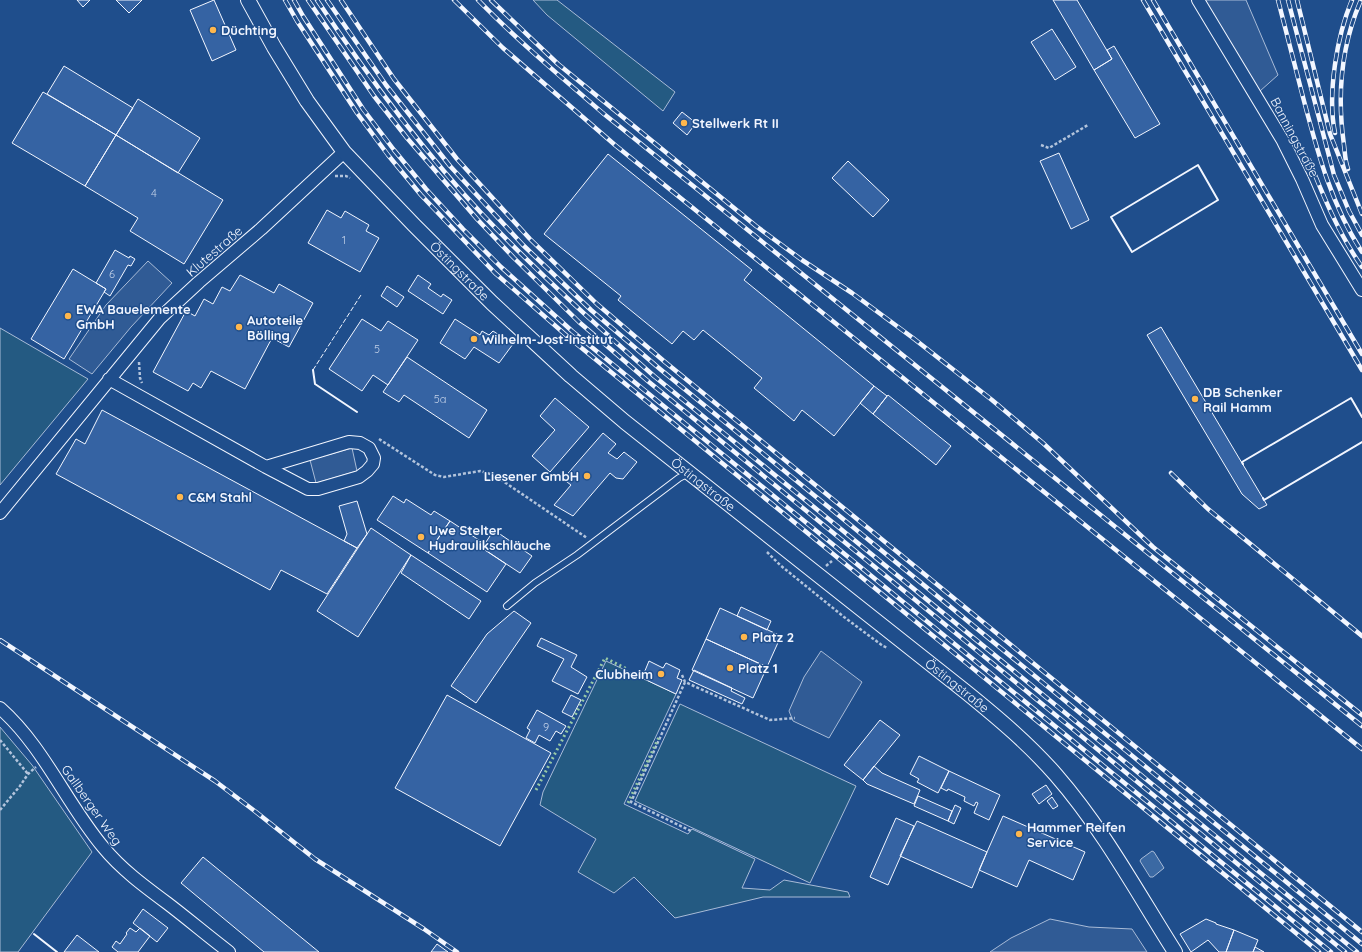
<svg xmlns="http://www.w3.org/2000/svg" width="1362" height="952" viewBox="0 0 1362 952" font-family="Quicksand,sans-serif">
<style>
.green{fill:#245a82;stroke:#a8bbd7}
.parking{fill:#305b95;stroke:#a8bbd7}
.water{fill:#3b69a3;stroke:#a8bbd7}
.building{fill:#3563a3;stroke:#f2f6ff}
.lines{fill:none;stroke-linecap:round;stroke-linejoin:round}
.service-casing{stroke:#f2f6ff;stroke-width:8}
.minor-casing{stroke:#f2f6ff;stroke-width:14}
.tertiary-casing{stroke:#f2f6ff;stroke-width:16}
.path{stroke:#b3c4dc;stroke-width:2.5;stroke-dasharray:3 2;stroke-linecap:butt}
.service{stroke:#1f4e8c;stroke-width:6}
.minor{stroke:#1f4e8c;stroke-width:12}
.tertiary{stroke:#1f4e8c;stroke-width:14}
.rail-casing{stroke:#f2f6ff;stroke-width:4.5}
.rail{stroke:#1f4e8c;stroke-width:3;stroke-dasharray:9;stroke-linecap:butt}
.hedge{stroke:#97c8a6;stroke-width:3;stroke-dasharray:2 3;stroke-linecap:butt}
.fence{stroke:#f2f6ff;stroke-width:1;stroke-dasharray:5 2;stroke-linecap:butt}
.wall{stroke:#f2f6ff;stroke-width:2}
.poi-dot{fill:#ffb74d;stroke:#1f4e8c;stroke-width:1.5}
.labels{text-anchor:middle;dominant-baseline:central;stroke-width:3;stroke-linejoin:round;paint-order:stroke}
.number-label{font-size:11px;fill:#c3d1e8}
.poi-label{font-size:13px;font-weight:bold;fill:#f2f6ff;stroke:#1f4e8c;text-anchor:start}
.street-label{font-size:13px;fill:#f2f6ff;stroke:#1f4e8c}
</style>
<rect width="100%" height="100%" fill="#1f4e8c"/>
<!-- green -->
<path class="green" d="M533 0H557L675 92 663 111 547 15Z
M0 328 88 379 0 485Z
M606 661 676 694 624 804 688 834 692 829 755 859 742 888 770 890 784 880 848 892 850 897H763L675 918 634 877 614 893 578 872 596 839 540 805 543 792Z
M680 704 856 786 810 883 635 801Z
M0 727 32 765 92 852 18 952H0Z"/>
<!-- parking -->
<path class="parking" d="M1203 0H1246L1278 75 1260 91Z
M148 261 172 283 131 327 92 374 69 359 106 305Z
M352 448 357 471 316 483 310 460Z
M821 651 862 682 829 738 793 721 789 711 804 677Z
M1050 919 1089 927 1132 929 1147 952H990L1011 938Z"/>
<!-- water -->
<path class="water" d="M1152 851 1154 852 1164 868 1153 877H1150L1140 861 1141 859Z"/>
<!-- building -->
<path class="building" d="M77 0H90L83 7Z
M116 0H142L129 13Z
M214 0 236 50 212 61 190 10Z
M1053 0H1077L1112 59 1094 70Z
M1052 29 1076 67 1055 80 1031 42Z
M1114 46 1160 124 1135 138 1094 70 1112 59 1107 50Z
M64 66 133 108 116 135 47 94Z
M43 92 116 135 85 186 12 143Z
M138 99 200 138 178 173 116 135Z
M682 112 696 123 687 135 673 123Z
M116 135 223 200 184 264 130 231 138 218 85 186Z
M1059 153 1089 220 1071 229 1040 161Z
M608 154 752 270 744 280 874 386 834 436 802 410 794 421 754 388 762 378 703 330 694 340 683 331 672 344 618 300 621 296 544 234Z
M848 161 889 200 873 217 832 178Z
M327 210 341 218 345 211 369 225 366 231 379 238 360 272 308 243Z
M115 250 129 258 130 256 135 259 131 266 128 265 110 296 104 292 106 289 96 283Z
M73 269 106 289 64 359 31 339Z
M240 275 274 293 279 284 313 303 289 347 272 338 245 389 211 371 201 388 193 383 188 391 153 372 186 311 195 316 204 299 213 304 222 287 230 291Z
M418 275 431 284 428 288 441 297 443 294 452 300 443 314 408 291Z
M387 286 404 297 397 307 381 296Z
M362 319 381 331 388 321 418 340 388 385 373 375 362 391 329 369Z
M455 319 480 335 482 331 489 335 493 331 513 344 499 363 474 347 465 359 440 343Z
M1161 327 1267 505 1259 509 1242 494 1147 335Z
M407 357 487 410 469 438 404 395 399 402 383 392Z
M874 386 887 396 873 414 860 403Z
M888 395 951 446 936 465 873 414Z
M555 398 589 427 550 472 532 456 555 430 540 416Z
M102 410 357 548 327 594 281 570 270 590 56 474 76 439 85 444Z
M603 433 616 444 608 453 617 459 624 452 637 462 623 479 616 478 610 473 573 516 554 505 571 485 563 479Z
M393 496 404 503 406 499 431 515 434 511 450 521 428 553 377 520Z
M357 501 367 534 357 548 344 541 347 534 339 506Z
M450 521 485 544 482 548 506 564 487 592 428 553Z
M371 528 411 555 358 637 317 611Z
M494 530 532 556 520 573 482 548Z
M411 555 481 601 469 619 401 573Z
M741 607 771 621 767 630 737 616Z
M720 608 781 636 767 667 706 639Z
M514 611 531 623 476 703 451 686 487 634Z
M541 638 577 655 571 667 587 677 578 694 552 681 564 659 537 646Z
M706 639 767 667 753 698 692 670Z
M649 661 663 668 666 663 680 670 677 678 682 680 676 694 642 678Z
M694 670 732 688 731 691 745 698 742 704 689 680Z
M447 695 551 753 500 846 395 788Z
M571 695 581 700 572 717 562 712Z
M537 710 566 726 561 734 556 731 550 741 539 735 535 743 526 738 530 730 527 728Z
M880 720 900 735 863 780 844 765Z
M919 756 949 771 938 793 917 782 919 779 910 774Z
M874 766 882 773 920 790 914 804 867 784 863 780Z
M949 771 1000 795 989 820 974 813 978 803 976 802 974 806 964 801 965 797 948 789 947 791 941 788Z
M1046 785 1052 794 1039 804 1032 794Z
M918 796 952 811 948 821 914 806Z
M1052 797 1058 806 1053 809 1047 801Z
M955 805 961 808 954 824 948 821Z
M1003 816 1085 852 1073 880 1029 860 1017 887 979 870Z
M896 818 914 826 888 885 870 877Z
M917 821 987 852 972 888 900 856Z
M203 857 319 952H264L181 883Z
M143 909 168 928 157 942 133 923Z
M1206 919 1216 923V924L1234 930 1226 952H1219L1208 940 1191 952 1180 934Z
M130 928 136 932 140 928 150 936 138 952H118L112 947 116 941 120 944 127 934 126 933Z
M1234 930 1258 940 1253 952H1226Z
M77 935 99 952H64Z
M437 944 448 952H431Z
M1255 947 1264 952H1253Z"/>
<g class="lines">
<!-- service casing -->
<g class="service-casing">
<path id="service" d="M507 606 535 583 577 555 679 478 689 473"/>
</g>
<!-- minor casing -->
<g class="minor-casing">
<path id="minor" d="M1198 0 1283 141 1302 179 1322 225 1362 290
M109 379 266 467 308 489H318L359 477 367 471 373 464 374 458 369 448 360 443 349 442 266 467
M0 513 160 318 199 282 261 229 344 152
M0 708C44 747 66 803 103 847 121 869 144 886 167 903 188 919 208 936 229 952"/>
</g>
<!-- tertiary casing -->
<g class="tertiary-casing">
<g id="tertiary">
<path id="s1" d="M248 0 274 47 307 101 344 152 414 225 492 303 571 376 625 422 966 692C998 718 1029 744 1056 775 1103 829 1137 892 1175 952"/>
</g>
</g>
<!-- path -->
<path class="path" d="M1041 145 1049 148 1088 125
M335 176H346L350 178
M139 362 140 378 142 383
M379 439 435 475 444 477 480 471 494 475 587 538
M767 552 780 565 844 617 883 646 888 648
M826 566 832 561
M682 675 685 682 770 720 795 718
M685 682 631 802 691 831
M0 740 28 774
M0 810 20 786 28 774 36 767"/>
<!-- service -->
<use href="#service" class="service"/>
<!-- minor -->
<use href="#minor" class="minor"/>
<!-- tertiary -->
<use href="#tertiary" class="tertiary"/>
<!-- rail casing -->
<g class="rail-casing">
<path id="rail" d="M285 0 297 21 357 113 388 155 421 195 495 273 567 336 1319 952
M294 0 303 16 363 109 394 150 426 189 463 229 501 267 572 331 1331 952
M308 0 374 96 407 138 477 219 514 258 579 322 649 382 1345 952
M317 0C367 75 421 149 483 215 537 272 595 324 654 376L1357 952
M327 0 386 85 450 166 523 245 591 310 660 369 1362 944
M341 0 394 79 457 159 530 239 597 304 665 362 1362 932
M454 0 503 48 615 145 1362 749
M478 0C518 41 561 77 604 114L1362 726
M491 0 558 64 756 226 802 260 852 293 913 338 992 400 1043 443 1153 547 1362 715
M1143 0 1362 370
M1153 0 1362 354
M1278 0C1287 34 1295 67 1304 101 1318 154 1332 206 1362 252
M1288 0 1334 175 1349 211 1362 235
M1297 0 1330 134 1362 214
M1335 133C1327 95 1337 35 1352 0
M1309 160C1324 198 1339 234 1362 267
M1348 169C1345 161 1345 153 1344 145 1337 96 1341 46 1361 0
M1171 473 1208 509 1362 636
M0 640 215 781 256 812 315 859 424 929 457 952"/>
</g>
<!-- rail -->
<use href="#rail" class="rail"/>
<!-- hedge -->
<path class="hedge" d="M536 790 605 658 627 669
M628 803 659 737"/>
<!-- fence -->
<path class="fence" d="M313 370 361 295"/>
<!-- wall -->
<path class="wall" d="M1198 165 1218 200 1132 252 1111 217Z
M313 370 315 384 357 412
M1243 464 1242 462 1351 398 1362 417
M1263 498 1264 500 1362 442
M34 934 57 952"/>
</g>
<!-- markers -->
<g class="poi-dot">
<circle cx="213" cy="30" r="4"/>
<circle cx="684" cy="123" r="4"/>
<circle cx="68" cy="316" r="4"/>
<circle cx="239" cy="327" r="4"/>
<circle cx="474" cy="339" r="4"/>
<circle cx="1195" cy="399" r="4"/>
<circle cx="587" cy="476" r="4"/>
<circle cx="180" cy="497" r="4"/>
<circle cx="421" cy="537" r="4"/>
<circle cx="744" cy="637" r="4"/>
<circle cx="730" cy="668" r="4"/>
<circle cx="661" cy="674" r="4"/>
<circle cx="1019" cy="834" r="4"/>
</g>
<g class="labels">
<!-- number labels -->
<g class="number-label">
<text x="154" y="193">4</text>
<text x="344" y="240">1</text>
<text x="112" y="274">6</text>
<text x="377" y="349">5</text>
<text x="440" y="399">5a</text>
<text x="546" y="727">9</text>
</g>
<!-- poi labels -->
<g class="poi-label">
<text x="221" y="30">Düchting</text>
<text x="692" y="123">Stellwerk Rt II</text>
<text x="76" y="309">EWA Bauelemente<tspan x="76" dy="15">GmbH</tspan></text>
<text x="247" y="320">Autoteile<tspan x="247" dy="15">Bölling</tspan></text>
<text x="482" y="339">Wilhelm-Jost-Institut</text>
<text x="1203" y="392">DB Schenker<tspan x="1203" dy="15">Rail Hamm</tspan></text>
<text x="579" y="476" text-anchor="end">Liesener GmbH</text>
<text x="188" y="497">C&amp;M Stahl</text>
<text x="429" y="530">Uwe Stelter<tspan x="429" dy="15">Hydraulikschläuche</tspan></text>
<text x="752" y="637">Platz 2</text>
<text x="738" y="668">Platz 1</text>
<text x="653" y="674" text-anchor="end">Clubheim</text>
<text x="1027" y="827">Hammer Reifen<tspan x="1027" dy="15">Service</tspan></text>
</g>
<!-- street labels -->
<g class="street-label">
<text transform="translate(1295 137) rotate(62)">Banningstraße</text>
<text transform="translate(214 251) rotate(-41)">Klutestraße</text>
<text stroke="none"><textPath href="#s1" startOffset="346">Östingstraße</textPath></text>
<text stroke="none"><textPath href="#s1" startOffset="670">Östingstraße</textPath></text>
<text stroke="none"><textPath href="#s1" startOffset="994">Östingstraße</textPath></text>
<text transform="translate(92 805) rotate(55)">Gallberger Weg</text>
</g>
</g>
</svg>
